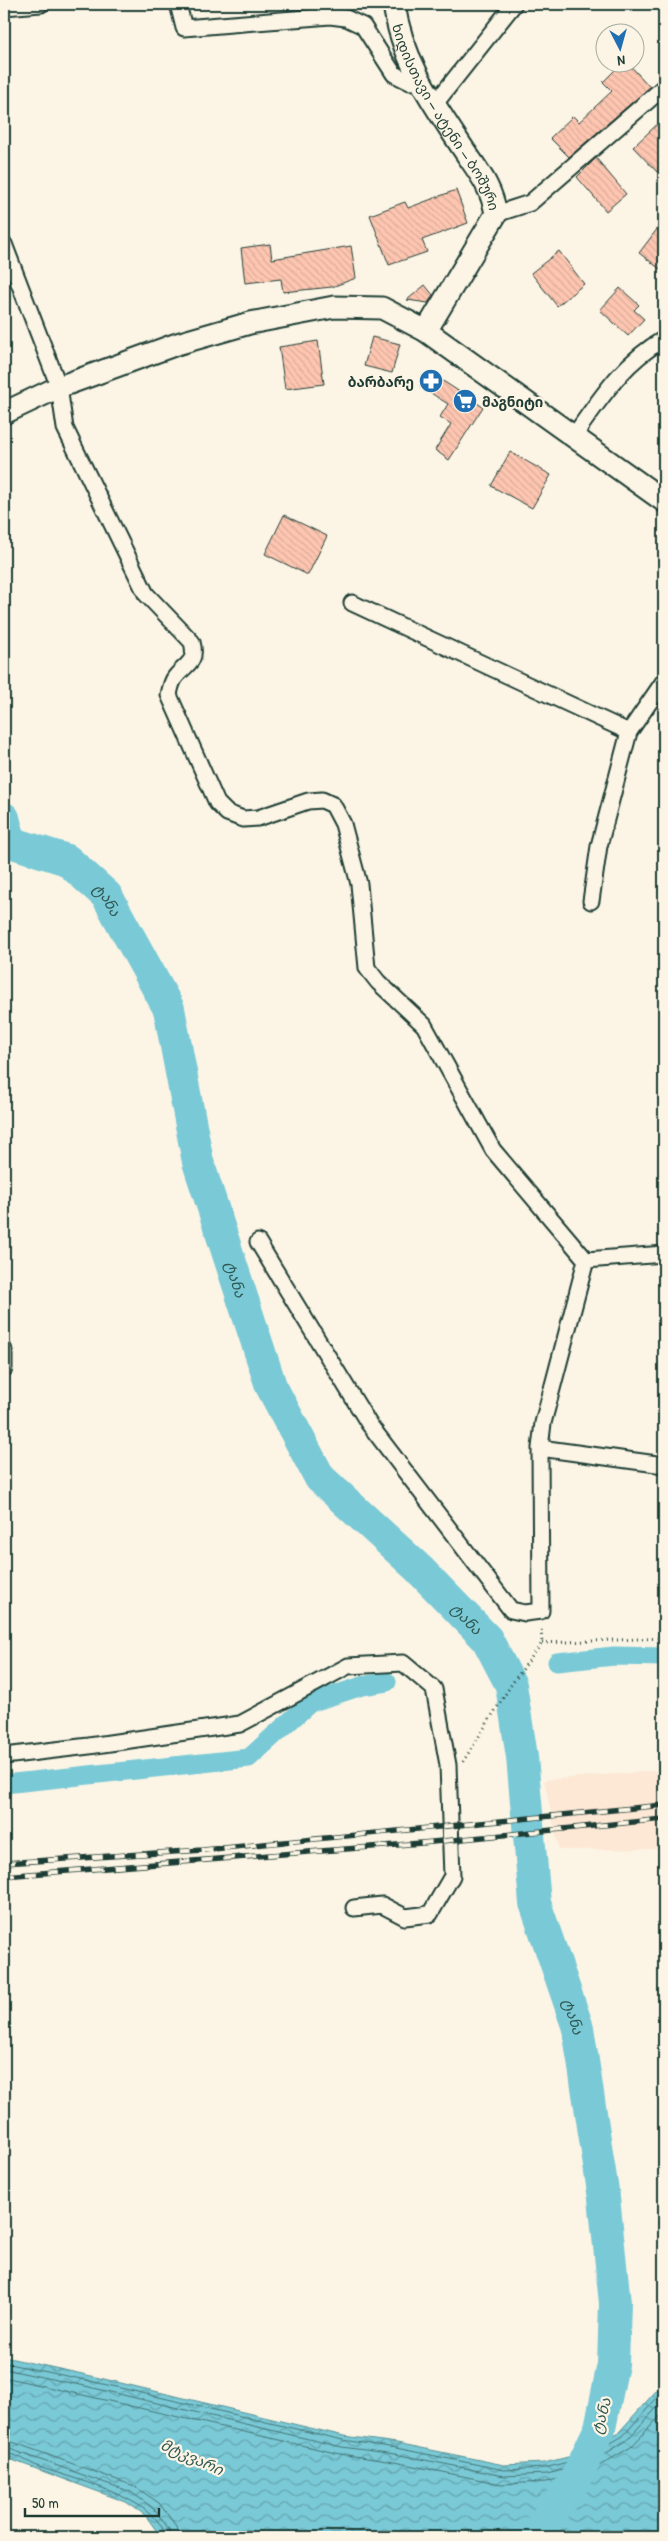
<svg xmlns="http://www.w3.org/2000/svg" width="668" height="2541" viewBox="0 0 668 2541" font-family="'Patrick Hand','Noto Sans Georgian',sans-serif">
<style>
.built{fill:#fde7d5}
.water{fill:url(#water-waves);stroke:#569195}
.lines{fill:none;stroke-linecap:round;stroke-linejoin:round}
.shore{stroke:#437575;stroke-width:1}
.canal{stroke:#7ac9d6;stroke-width:19}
.river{stroke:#7ac9d6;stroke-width:32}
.building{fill:url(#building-back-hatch);stroke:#1f3d34}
.street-casing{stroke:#1f3d34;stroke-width:19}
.secondary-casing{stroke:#1f3d34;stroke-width:25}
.path{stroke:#1f3d34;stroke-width:3;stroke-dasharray:1 4;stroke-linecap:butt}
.street{stroke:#fcf5e5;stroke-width:15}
.secondary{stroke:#fcf5e5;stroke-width:21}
.rail-casing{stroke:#1f3d34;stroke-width:5.5}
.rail{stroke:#fcf5e5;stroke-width:4;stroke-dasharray:11;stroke-linecap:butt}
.labels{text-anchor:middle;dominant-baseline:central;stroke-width:4.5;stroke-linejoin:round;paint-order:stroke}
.street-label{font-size:14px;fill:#1f3d34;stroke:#fcf5e5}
.poi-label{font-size:14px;font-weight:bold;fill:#1f3d34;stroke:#fcf5e5;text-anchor:end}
.water-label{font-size:15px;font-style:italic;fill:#315954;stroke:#fcf5e5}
</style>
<defs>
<pattern id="water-waves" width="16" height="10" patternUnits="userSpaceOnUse" patternTransform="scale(1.25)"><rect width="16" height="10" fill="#7ac9d6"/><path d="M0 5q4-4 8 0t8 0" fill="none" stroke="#63a4ae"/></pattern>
<pattern id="building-back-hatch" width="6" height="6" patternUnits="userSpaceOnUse" patternTransform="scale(1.25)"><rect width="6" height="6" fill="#fec6b1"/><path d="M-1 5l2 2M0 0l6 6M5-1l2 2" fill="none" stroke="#d9ab99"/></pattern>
</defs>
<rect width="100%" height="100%" fill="#fcf5e5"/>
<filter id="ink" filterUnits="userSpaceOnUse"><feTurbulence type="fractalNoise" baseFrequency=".02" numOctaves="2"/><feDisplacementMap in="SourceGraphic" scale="10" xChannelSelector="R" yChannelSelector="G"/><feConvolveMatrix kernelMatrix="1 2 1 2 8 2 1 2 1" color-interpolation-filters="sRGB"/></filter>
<g filter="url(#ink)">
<!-- built -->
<path class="built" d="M664 1770V1849L559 1850 544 1780Z"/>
<!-- water -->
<path class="water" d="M4 2357 87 2375 344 2436 397 2443 504 2465 544 2463 584 2453 619 2432 664 2382V2537H161L145 2515 126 2502 4 2457Z"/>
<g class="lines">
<!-- shore -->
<path class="shore" d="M4 2363 86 2380 343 2440 396 2448 504 2470 545 2468 587 2457 623 2436 664 2390
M4 2369 85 2386 342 2447 395 2454 504 2476 547 2474 590 2463 626 2441 664 2400
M4 2377 340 2454 394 2462 501 2484 546 2482 594 2469 631 2447 664 2412
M4 2439 134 2486 159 2503 176 2526 179 2537
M4 2447 131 2492 153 2508 169 2529 171 2537
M4 2453C16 2454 28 2462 39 2467 70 2478 161 2499 165 2537"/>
<!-- canal -->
<path class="canal" d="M557 1662 614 1656 664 1657
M4 1784 249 1758 310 1703 362 1686 387 1682"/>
<!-- river -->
<path class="river" id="s1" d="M4 818 10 842 67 860 107 896 169 1009 198 1162 271 1386 320 1478 419 1569 487 1639 511 1685 522 1757 535 1903 578 2028 604 2198 615 2303 613 2364 600 2428 574 2482 533 2537"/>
</g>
<!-- building -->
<path class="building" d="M623 62H627L650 87 569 157 550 138 573 116 579 122 612 91 603 82Z
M664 118V165L657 172 633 147Z
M596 158 626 194 606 211 577 177Z
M456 190 468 223 422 240 427 252 389 265 370 215 405 202 408 208Z
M664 220V272L639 253Z
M270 244 272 259 351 246 356 278 332 287 283 292 281 279 245 283 241 248Z
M559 251 584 284 557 306 531 273Z
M425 285 433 295 428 303 407 300Z
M620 288 639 305 634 310 644 319 628 336 600 310Z
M372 337 400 344 392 373 364 366Z
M318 341 324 384 285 389 279 347Z
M429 372 483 407 449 460 435 450 451 424 440 417 448 404 420 386Z
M510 452 551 475 532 508 491 486Z
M284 515 327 536 308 575 265 554Z"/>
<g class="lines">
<!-- street casing -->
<g class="street-casing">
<path id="street" d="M178 4 184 28 330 16 346 18 363 26 394 74 410 82 419 79
M4 7 41 4
M434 105 514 4
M496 214 530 203 664 87
M4 244 59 387 65 428 146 594 192 642C198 664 184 664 174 679 171 684 170 690 169 695L217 803 227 813 243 819 258 818 308 801 322 800 333 805 343 824 359 884 367 968 378 982 424 1025 493 1150 586 1260 664 1254
M573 437C601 398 622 363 664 339
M352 603 629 732 664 681
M591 901 599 846 629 732
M258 1242 369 1424 511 1610 525 1613 541 1611 540 1448 543 1423 586 1260
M4 1350V1369
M540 1448 664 1465
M4 1756 89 1746 240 1724 348 1666 403 1663 434 1689 448 1765 452 1876 430 1914 405 1917 382 1905 354 1908"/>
</g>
<!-- secondary casing -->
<g class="secondary-casing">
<g id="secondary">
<path id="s2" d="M394 4C401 57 431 100 460 144 476 169 491 184 496 214L426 331"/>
<path d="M4 413 59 387 177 344 250 323 334 307 382 308 426 331 664 501"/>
</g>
</g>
<!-- path -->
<path class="path" d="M542 1643 664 1638
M463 1762 511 1685 542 1643 541 1627"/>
<!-- street -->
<use href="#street" class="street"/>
<!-- secondary -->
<use href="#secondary" class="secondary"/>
<!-- rail casing -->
<g class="rail-casing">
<path id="rail" d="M4 1863 203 1850 664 1805
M4 1876 422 1843 664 1819"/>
</g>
<!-- rail -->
<use href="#rail" class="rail"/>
</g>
</g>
<!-- icons -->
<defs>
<g id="pharmacy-disc" transform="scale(1.25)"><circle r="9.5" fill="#1f6fb2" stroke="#fcf5e5"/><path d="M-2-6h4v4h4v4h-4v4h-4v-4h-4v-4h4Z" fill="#fff"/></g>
<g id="supermarket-disc" transform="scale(1.25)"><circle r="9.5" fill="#1f6fb2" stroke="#fcf5e5"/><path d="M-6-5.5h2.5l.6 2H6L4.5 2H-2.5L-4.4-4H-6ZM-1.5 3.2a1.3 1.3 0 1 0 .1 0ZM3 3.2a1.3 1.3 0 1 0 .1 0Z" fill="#fff"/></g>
</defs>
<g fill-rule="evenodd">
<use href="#pharmacy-disc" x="431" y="381"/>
<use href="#supermarket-disc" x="465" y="401"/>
</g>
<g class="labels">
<!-- street labels -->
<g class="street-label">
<text stroke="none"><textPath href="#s2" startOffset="126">ხიდისთავი — ატენი — ბოშური</textPath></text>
</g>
<!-- poi labels -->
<g class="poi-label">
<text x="414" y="381">ბარბარე</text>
<text x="482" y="401" text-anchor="start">მაგნიტი</text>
</g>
<!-- water labels -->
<g class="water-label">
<text stroke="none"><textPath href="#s1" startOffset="141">ტანა</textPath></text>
<text stroke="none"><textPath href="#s1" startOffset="546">ტანა</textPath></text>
<text stroke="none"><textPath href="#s1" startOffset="966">ტანა</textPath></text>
<text stroke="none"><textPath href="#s1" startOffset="1386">ტანა</textPath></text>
<text transform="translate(601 2416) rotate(-75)">ტანა</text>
<text transform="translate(192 2457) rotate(24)">მტკვარი</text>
</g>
</g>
<!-- margin -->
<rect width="668" height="2541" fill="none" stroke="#fcf5e5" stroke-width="20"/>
<rect x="10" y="10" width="648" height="2521" fill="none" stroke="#1f3d34" stroke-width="2" filter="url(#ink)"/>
<!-- north arrow -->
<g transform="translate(620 48) rotate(174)"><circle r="24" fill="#fcf5e5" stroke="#a4ab9e"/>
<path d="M0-4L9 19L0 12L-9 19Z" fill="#1f6fb2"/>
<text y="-8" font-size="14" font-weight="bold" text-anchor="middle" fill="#1f3d34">N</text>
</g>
<!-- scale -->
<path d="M25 2508v8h134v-8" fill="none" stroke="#1f3d34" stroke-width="2.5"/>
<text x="32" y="2508" font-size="15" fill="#1f3d34" stroke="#fcf5e5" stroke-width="4" paint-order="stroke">50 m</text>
</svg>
